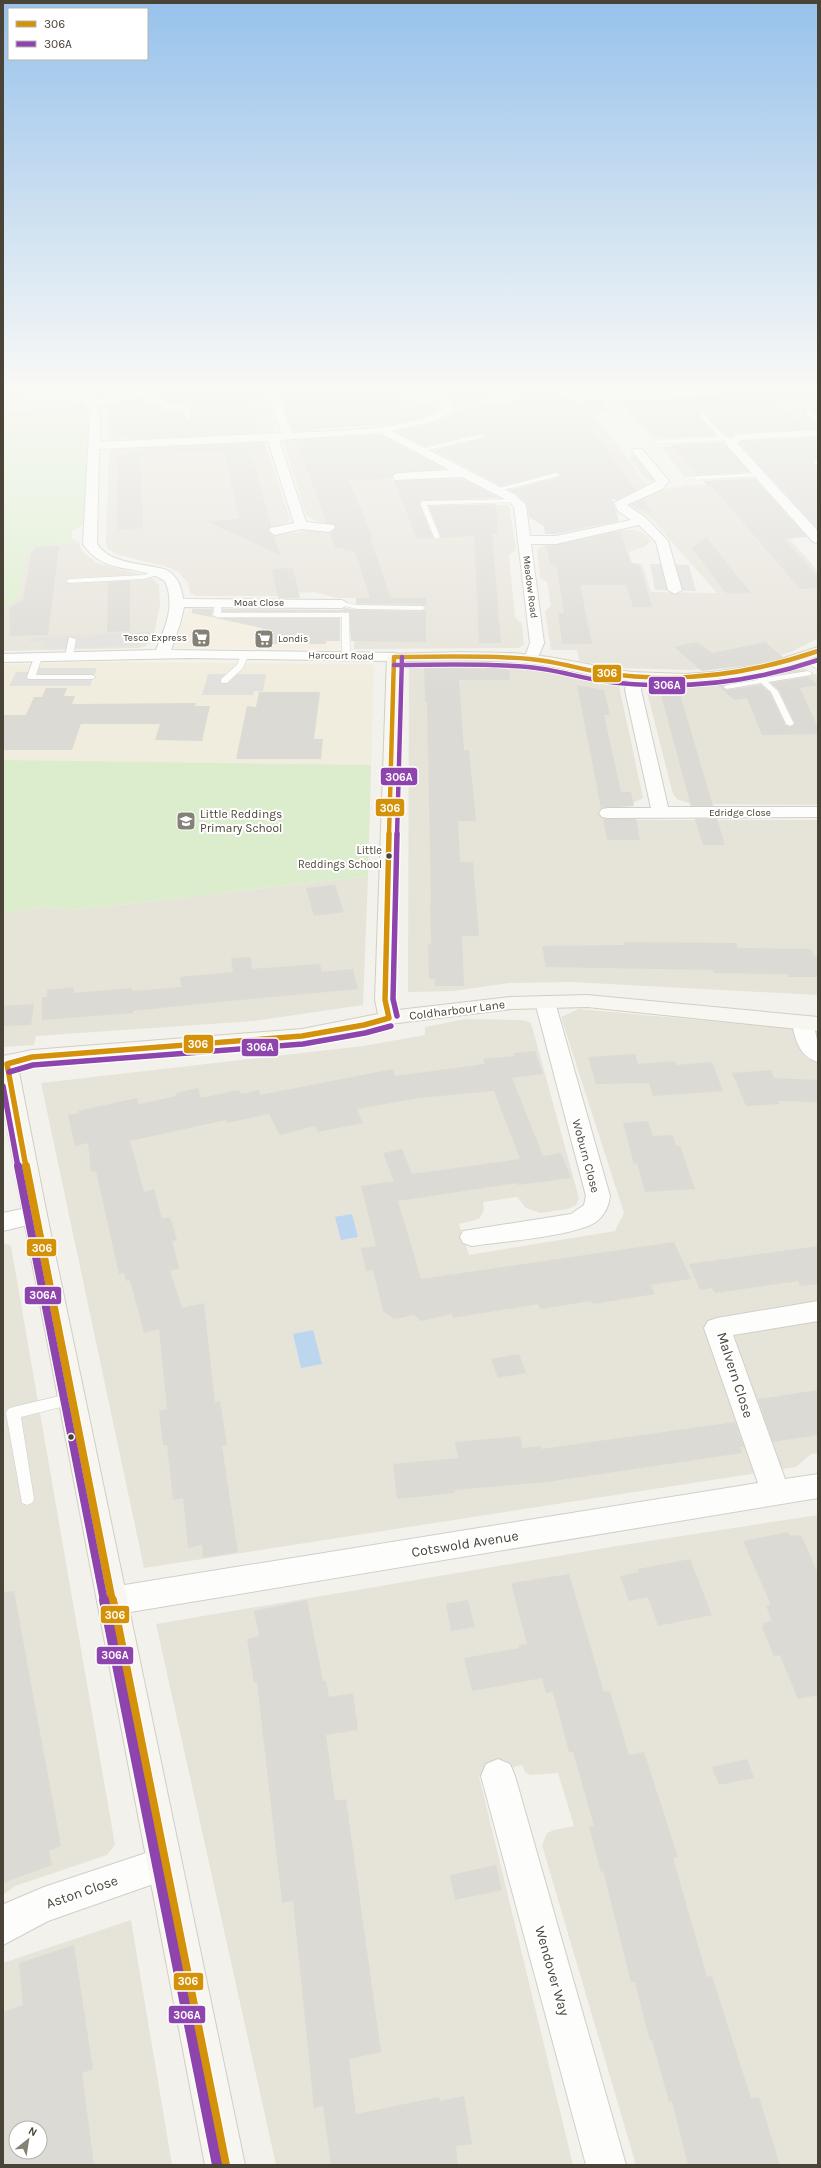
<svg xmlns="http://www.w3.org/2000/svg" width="821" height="2168" viewBox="0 0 821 2168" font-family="Karla,sans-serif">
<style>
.residential{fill:#e6e3d9;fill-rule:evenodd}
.commercial{fill:#f4eedf}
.industrial{fill:#e2e0da}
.education{fill:#f0edde}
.green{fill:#dcedcd}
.parking{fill:#e1e0dc}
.water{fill:#bdd6f0}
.building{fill:#dcdad4;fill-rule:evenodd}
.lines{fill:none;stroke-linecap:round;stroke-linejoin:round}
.lane-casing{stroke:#d0cfca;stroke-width:1}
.street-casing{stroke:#d0cfca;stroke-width:2}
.secondary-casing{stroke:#d1cfc3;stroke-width:2}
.lane{fill:#fdfdfc;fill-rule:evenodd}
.street{fill:#fdfdfc;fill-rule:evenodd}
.secondary{fill:#f7f6f0;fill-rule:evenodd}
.bus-1-far3-casing{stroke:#fff;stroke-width:6}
.bus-1-far2-casing{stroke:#fff;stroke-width:8}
.bus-1-far1-casing{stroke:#fff;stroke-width:10}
.bus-1-casing{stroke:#fff;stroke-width:12}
.bus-2-far3-casing{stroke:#fff;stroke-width:6}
.bus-2-far2-casing{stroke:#fff;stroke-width:8}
.bus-2-far1-casing{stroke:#fff;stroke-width:10}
.bus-2-casing{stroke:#fff;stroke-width:12}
.bus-1-far3{stroke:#d4920b;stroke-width:4.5}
.bus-1-far2{stroke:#d4920b;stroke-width:5.5}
.bus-1-far1{stroke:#d4920b;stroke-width:8}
.bus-1{stroke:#d4920b;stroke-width:10}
.bus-2-far3{stroke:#8e44ad;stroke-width:4.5}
.bus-2-far2{stroke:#8e44ad;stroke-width:5.5}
.bus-2-far1{stroke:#8e44ad;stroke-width:8}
.bus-2{stroke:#8e44ad;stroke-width:10}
.bus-dot{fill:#494437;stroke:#fff;stroke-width:1.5}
.labels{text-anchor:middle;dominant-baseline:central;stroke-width:4;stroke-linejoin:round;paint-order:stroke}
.far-street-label{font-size:10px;fill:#494437;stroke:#fff}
.far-poi-label{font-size:10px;fill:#494437;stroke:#fff;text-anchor:end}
.bus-label{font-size:11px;fill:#494437;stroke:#fff;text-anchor:end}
.poi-label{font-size:12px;fill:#494437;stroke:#fff;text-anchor:start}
.street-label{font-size:12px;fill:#494437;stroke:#fff}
.near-street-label{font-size:14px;fill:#494437;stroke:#fff}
.line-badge{stroke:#fff;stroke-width:1.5}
.badge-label{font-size:11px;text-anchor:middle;font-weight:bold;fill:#fff}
</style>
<rect width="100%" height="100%" fill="#f2f1ec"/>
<!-- residential -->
<path class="residential" d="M151 388H257L267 403 277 430 271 433 108 440V412L104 404 143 396 164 410 206 402 167 404 150 394 157 393Z
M540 388 557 395 584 401 645 482V486L614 498 449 416 458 409 454 403 448 400 481 398 500 403Z
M571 388H684L678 390 608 395 575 394Z
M781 388H818V410L795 411 813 429 651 438 620 400Z
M378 436 398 444 402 455 418 454 432 462 435 470H431V473L390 475 392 481 460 478 472 501 443 505H509L516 550 509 555 515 617 522 624 524 644 519 648 354 649 355 619 427 598H336L315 592 293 593 286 596H196L190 593 188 583 178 572 171 568 116 554 108 549 106 544 109 450 261 441 265 443 290 519 285 524 266 530 276 535 307 531 330 532 336 526 313 520 306 514 283 441 288 440 332 437 336 439Z
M717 445 741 474 684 477 662 447Z
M741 483 818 571V638L791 652 774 657 722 667 690 670 621 668 579 661 577 650H551L545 611 551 606 547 582 540 578 537 549 547 544 569 542 618 530H636L644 534 651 541 644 547 629 552 632 563 642 564 651 592 717 593 651 518 632 508 628 504 670 487 676 488 687 484 689 486Z
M79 542 82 551 97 563 151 577 159 585 160 605 153 639 145 646 139 648 3 651V605L19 597 27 548Z
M422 664 531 666 561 674 616 684 619 686 643 798 633 803 601 804 605 820H818V995L571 982 509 983 453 991 408 992 409 668Z
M803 668 818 676V805L691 804 677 799 673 794 647 692 649 689 655 686 714 684 753 680Z
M368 876 363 1005 254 1021 36 1036 34 1045 3 1047V912L47 907 76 910Z
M579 1009 818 1031V1453L811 1454 796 1467 144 1568 41 1083 363 1046 425 1035V1027L466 1019 523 1020 531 1023 579 1198 576 1205 568 1209 540 1213 526 1208 517 1197 483 1202 484 1210 479 1219 459 1224 469 1255 615 1231 624 1213 561 1017Z
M3 1243 11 1246 115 1845 107 1855 15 1886 3 1895Z
M818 1515V2165H636L542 1845 547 1833 554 1830 574 1826 558 1773 530 1775 525 1772 522 1765 479 1776 573 2165H276L156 1624 623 1545Z
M131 1920 172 2165H3V1963ZM16 2128H40V2152H16Z"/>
<!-- commercial -->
<path class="commercial" d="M188 610H212L215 618 339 617 338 649 173 648Z"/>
<!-- industrial -->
<path class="industrial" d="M356 598H427L426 619H355Z"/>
<!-- education -->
<path class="education" d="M3 388H62L84 406 3 412Z
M87 662 371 664 374 667 368 876 76 910 47 907 3 912V665Z"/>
<!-- green -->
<path class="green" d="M3 388H32L8 411 84 406 88 414 89 424 84 525 72 531V539L79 542 27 548 19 598 11 603 3 605Z
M85 388H139L142 391 132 394 127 392 107 395 111 398 100 400Z
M3 760 371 765 368 876 76 910 47 907 3 912Z"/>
<!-- parking -->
<path class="parking" d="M435 388H535L520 393 513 391 508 393 496 389 498 392 488 393 490 397 449 399Z
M818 410V429H813L794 411Z
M638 456 657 481H647L628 457Z
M650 564 689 565 696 591 655 590Z
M151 632V637L140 638 139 645 43 649 44 642 29 643 30 638Z
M30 668H97L90 686H9L16 672H28Z
M208 674H266L263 691H254L253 695H202Z"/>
<!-- water -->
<path class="water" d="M352 1214 358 1237 341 1240 335 1217Z
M313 1330 322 1364 301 1368 293 1334Z"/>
<!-- building -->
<path class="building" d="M277 388H399L409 408 426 405 437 410 408 421 389 424 293 431Z
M572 388H709L609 393Z
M171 391 251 402 259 433 138 439 114 432V404L140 399 148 404 152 402 165 410H183L185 420 192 419 189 405 168 404 159 398Z
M537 393 584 405 581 401 600 402 607 411 586 420 636 490 617 500 612 499 619 521 556 534H545L544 526 529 517 527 504 517 494 509 490 558 477 560 474 556 472 502 486 433 450 484 438 485 436 483 433 425 446 396 432 436 422 449 416 484 403 499 407Z
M770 394 808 429 739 432 731 437 726 436 703 412 699 416 716 436 665 438 663 434 654 435 632 409H629L624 404 613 409 608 402Z
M380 435 445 469 399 472 394 473 392 478 349 480 372 537 370 538 391 598H426V606L422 604 356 603 357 598H370L355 552 335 547 330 533 336 528 335 525 327 523 296 440Z
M817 438 818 458 812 462 818 467V529L739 443 742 441Z
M723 442 749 472 697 474 671 445Z
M261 443 264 454 252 455 271 526 269 528 268 531 274 536 280 555 206 521 239 519 224 453 212 454V452L140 456 143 528 117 530V458L142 448Z
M754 478 807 537 784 539 818 576V588L800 589 733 511 710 485 708 486 703 481Z
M462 479 499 498 422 500 419 504 433 538 417 539 394 481Z
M643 500 652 512 631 505Z
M496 504 498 534H492L501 643H479L474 536 441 538 429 506Z
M621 531 630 563 639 564 652 607H633L626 585H580L592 644H562L558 613H564L556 564H550L547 546 556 545Z
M706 537 751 593 727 594 692 548Z
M59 546 48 635 10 636 9 607 23 600 31 552 34 551 35 547Z
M293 568 300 598H278L272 569Z
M130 581V631L107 632 108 582Z
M345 608 357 610 422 612 426 610V642L351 641 349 612H222V609L342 610Z
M192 609H213L212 616 217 618H340V641H326V644H259L262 628 192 613Z
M697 642 713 653 765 642 783 657 765 663 702 671 674 647Z
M424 662H471L510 670 509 680H459L464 750H469L476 821H458L460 862H473L479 936H462L464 986H435V979H429L428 944H431L430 903H431L427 702H425Z
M795 666 800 671 760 676 756 679 727 684 722 688 727 690 761 685 770 693 785 725 791 727 795 723 779 690 771 683 808 677 818 685 800 688 818 728V734L762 735 747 698 734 700 714 682 766 674Z
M658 684H677L713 806H691Z
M577 685 604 690 610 715H604L621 792H631L634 806 601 808Z
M46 688H67L64 696H75L72 704 196 703 195 706H210L202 741 155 740 160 724H81L72 750H3V715H26L34 697H42Z
M259 692H320L314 739H323L321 759H236L247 706 256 707Z
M603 819H636L640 840H607Z
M695 819H717L725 845H703Z
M335 885 344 912 314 916 306 888Z
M624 942 736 943 738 948 811 949 814 956H818V977H788L787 974 713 973V970L546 967 542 946 624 945Z
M251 957 252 969 320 964 322 972 353 969 358 989 188 1005 133 1011V1013L42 1020V997H47V990L74 987V993L132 988V991L181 987 180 977 233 972 231 958Z
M34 1004 31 1025 3 1026V1006Z
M535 1051 543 1074 512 1078 543 1156 561 1153 571 1178 518 1185 517 1183 398 1201 421 1279 674 1242 691 1279 651 1285 655 1294 593 1304 591 1301 540 1309 538 1304 453 1318 452 1314 421 1321 414 1315 394 1319 383 1311 373 1270 366 1271 361 1248 376 1246 361 1186 394 1181 383 1153 402 1149 412 1174 520 1159 494 1091 419 1098 357 1109 363 1123 318 1132 315 1126 280 1135 269 1114 227 1123 226 1120 130 1141 144 1192 154 1189 162 1219 170 1217 177 1240 172 1241 179 1268 170 1271 182 1308 204 1303 215 1402 220 1401 227 1445 222 1446 238 1552 203 1558 202 1545 188 1548 183 1498 173 1500 167 1445H163L159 1411 167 1409 159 1329 144 1333 130 1280 126 1281 124 1273 119 1274 96 1171 91 1172 88 1143 75 1146 68 1115 79 1113 78 1111 137 1098 139 1104 177 1096 176 1093 198 1088 201 1098 239 1090 241 1094 259 1090 260 1095 393 1069 395 1076 485 1064 483 1059 515 1056 514 1053Z
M635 1054 638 1064 675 1061 676 1065 712 1062 723 1091 653 1096 649 1083 596 1084 588 1057Z
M771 1070 774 1078 818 1080V1102L778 1101 780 1104 746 1106 732 1073Z
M648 1121 653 1136 673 1135 676 1146H680L695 1189 645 1192 637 1163 634 1164 623 1123Z
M818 1246V1284L800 1286 798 1281 715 1293 712 1288 700 1290 689 1264Z
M519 1354 526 1373 498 1378 491 1359Z
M818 1390V1435L773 1442 758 1399Z
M735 1422 744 1447H740L742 1453 547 1482 454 1490 455 1493 397 1499 393 1464 458 1458 455 1442 520 1436 523 1448 541 1446V1449Z
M788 1532 790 1536 801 1535 818 1573V1695L798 1699 780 1655 774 1656 762 1627 764 1626 762 1623 772 1621 766 1606 771 1605 743 1541Z
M690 1559 712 1615 658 1626 648 1597 629 1601 620 1576 639 1572 638 1569Z
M569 1574 604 1692 610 1691 629 1755 644 1752 678 1857 673 1858 707 1977 712 1976 751 2098 759 2097 780 2165H688L672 2101 669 2102 652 2040 650 2041 635 1982H631L603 1871 601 1872 589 1827 594 1826 573 1752H569L553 1692 546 1693 542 1678 472 1691 464 1658 519 1648V1645L527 1644 511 1583Z
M14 1591 61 1846 49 1851 52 1865 3 1883V1592Z
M307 1600 323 1681H326L329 1697 353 1693 358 1730 326 1735 335 1801 346 1799 381 2052 349 2059 356 2114 439 2097 440 2101 464 2096 472 2144 456 2146 458 2165H331L323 2106 314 2108 293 1901 282 1903 257 1682 254 1683 247 1639 259 1636 254 1611Z
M468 1600 475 1627 451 1631 446 1604Z
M747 1759 754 1778 719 1785 712 1767Z
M496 1865 502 1890 455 1900 450 1875Z
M74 1945 93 2069 82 2073 94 2165H3V2012L23 2005 19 1963ZM16 2128H40V2152H16Z"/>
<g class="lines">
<!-- lane casing -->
<g class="lane-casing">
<path id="lane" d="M143 391 168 405 188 406 191 418 186 419 184 409 165 408 141 394Z
M599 397H603L615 414H611Z
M805 410H809L818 418V423L805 412Z
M703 413 725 437 730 438V440L658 444 655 442 658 440 719 437 700 415Z
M482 434 484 437 419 452 416 450Z
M816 460H818V466L813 462Z
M556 473 559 475 558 476 495 492 492 490Z
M760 473 763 475 762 476 696 480 693 478 696 476Z
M517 499 519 500V502L427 505 440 537 437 539 434 537 420 503 423 501Z
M159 571 162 573 161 574 143 579 69 583 66 581 69 579 143 575Z
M218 601 221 603V613H349L350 655 346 657 342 655V617H217L213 615 215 603Z
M342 602 357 605 422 606 426 608 422 610 357 609 340 605V603Z
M69 637 76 639 73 656 69 658 65 656Z
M242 652 249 654 243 668 227 683H221V679L237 665Z
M35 655 42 657 36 675H92L96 677 92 679H28L27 677Z
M799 656H805L818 664V669L799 660Z
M808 671 812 673 811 675 768 682 778 691 794 724 790 726 786 724 771 692 761 683 727 689 723 687 727 685 757 680 760 677 764 678Z
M72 1393 77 1395 79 1399 77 1403 21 1417 34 1499 32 1503 27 1505 22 1503 6 1413 8 1409 13 1407Z"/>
</g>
<!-- street casing -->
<g class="street-casing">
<path id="street" d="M68 388H79L92 400 139 391 138 388H148L150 393 149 395 96 406 100 414V442L281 433 273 407 261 388H271L283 407 292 433C338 430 401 432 443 409V406L427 397 420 388H431L435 393 452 403 453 410 452 412 436 421 392 431 516 495 526 505 530 536H556L631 520 618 511 614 503 656 481 632 451 634 449H642L669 481 662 489 627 505 646 518 668 541 682 590 675 594 668 590 656 542 639 525 556 544H531L544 643 536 662H526L524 659 530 643 514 506 508 501 462 477 395 480 393 477 395 474 399 473 450 470 380 433 279 440 306 522 334 525 335 528 329 532 301 529 275 535 269 531 270 528 294 523 268 441 99 449 97 544C110 565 145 563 167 570 178 577 181 586 183 599L342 600 349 604 342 608 184 607 180 624 171 650 394 653 399 654 401 657 399 660 394 661 188 658 3 662V654L156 650C165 627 176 606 165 581 137 563 104 576 83 544L90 414 85 405Z
M548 388C571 388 594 395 618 394 664 394 709 388 755 388L750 391C716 394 568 413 548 388Z
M818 430V436L741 440 737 443 818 531V543L813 542 724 442 739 434Z
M635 672 640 674 643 677 641 690 668 807H818V817L608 818 602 817 599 813 602 809 608 808H651L625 690 630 674Z
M545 996 552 998 555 1002 610 1196C609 1206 604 1216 596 1222 575 1236 500 1242 472 1246L463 1243 460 1237 463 1231 571 1214 584 1205 586 1196 535 1002 538 998Z
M802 1016 809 1018C818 1031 818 1047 818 1062 800 1057 795 1040 792 1023L795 1018Z
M35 1206 44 1209 47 1215 44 1221 3 1231V1213Z
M818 1301V1321L733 1335 785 1479 818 1474V1498L112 1615 101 1611 97 1601 101 1591 112 1587 758 1483 704 1328 708 1321 717 1318Z
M498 1759 510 1764 515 1776 626 2165H586L481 1776 486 1764Z
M164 1847 176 1852 181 1864 176 1876 48 1921 3 1945 4 1904 44 1887Z"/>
</g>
<!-- secondary casing -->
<g class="secondary-casing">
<path id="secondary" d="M818 647V656C750 683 676 689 603 677 579 674 556 666 532 664 488 659 445 661 401 661L395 1000 398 1010 511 997 587 995 818 1017V1031L587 1007 511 1009 390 1024 364 1032 302 1043 32 1064 18 1067 47 1215 245 2165H205L23 1215 3 1103V1056L32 1050 302 1029 378 1014 375 1000 387 657 389 654 462 652 513 653 549 657 631 672 685 674 713 672 765 664Z"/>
</g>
<!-- lane -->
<use href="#lane" class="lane"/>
<!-- street -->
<use href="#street" class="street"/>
<!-- secondary -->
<use href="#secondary" class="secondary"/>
<!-- bus-1-far3 casing -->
<g class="bus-1-far3-casing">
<path id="bus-1-far3" d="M394 657C439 657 485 655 530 659 555 661 579 669 604 673 677 684 748 675 818 651
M389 835 394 657"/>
</g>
<!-- bus-1-far2 casing -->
<g class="bus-1-far2-casing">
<path id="bus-1-far2" d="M389 1018 385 1000 389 834
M7 1064 26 1167
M7 1064 32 1057 302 1036 364 1025 389 1018"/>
</g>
<!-- bus-1-far1 casing -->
<g class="bus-1-far1-casing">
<path id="bus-1-far1" d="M26 1166 112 1601"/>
</g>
<!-- bus-1 casing -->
<g class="bus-1-casing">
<path id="bus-1" d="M112 1600 225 2165"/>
</g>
<!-- bus-2-far3 casing -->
<g class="bus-2-far3-casing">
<path id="bus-2-far3" d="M394 665C439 665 483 663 528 667 553 669 577 677 602 681 676 691 747 684 818 660
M397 835 402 657"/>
</g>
<!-- bus-2-far2 casing -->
<g class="bus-2-far2-casing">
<path id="bus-2-far2" d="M397 1016 393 999 397 834
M9 1072 33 1065 303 1044 365 1033 391 1026
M3 1086 18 1167"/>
</g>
<!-- bus-2-far1 casing -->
<g class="bus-2-far1-casing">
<path id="bus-2-far1" d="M18 1166 104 1601"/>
</g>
<!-- bus-2 casing -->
<g class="bus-2-casing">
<path id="bus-2" d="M104 1600 217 2165"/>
</g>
<!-- bus-1-far3 -->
<use href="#bus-1-far3" class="bus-1-far3"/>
<!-- bus-1-far2 -->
<use href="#bus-1-far2" class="bus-1-far2"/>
<!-- bus-1-far1 -->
<use href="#bus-1-far1" class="bus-1-far1"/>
<!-- bus-1 -->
<use href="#bus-1" class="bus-1"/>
<!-- bus-2-far3 -->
<use href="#bus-2-far3" class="bus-2-far3"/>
<!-- bus-2-far2 -->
<use href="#bus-2-far2" class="bus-2-far2"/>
<!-- bus-2-far1 -->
<use href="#bus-2-far1" class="bus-2-far1"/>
<!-- bus-2 -->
<use href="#bus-2" class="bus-2"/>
</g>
<!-- sky -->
<linearGradient id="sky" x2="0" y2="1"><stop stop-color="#97c2eb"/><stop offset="0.56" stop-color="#f9f9f6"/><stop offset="1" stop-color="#f9f9f6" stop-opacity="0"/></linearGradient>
<rect width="821" height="692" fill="url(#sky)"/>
<!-- icons -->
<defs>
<g id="supermarket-square" transform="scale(1)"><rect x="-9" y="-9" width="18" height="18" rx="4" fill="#848176" stroke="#fff"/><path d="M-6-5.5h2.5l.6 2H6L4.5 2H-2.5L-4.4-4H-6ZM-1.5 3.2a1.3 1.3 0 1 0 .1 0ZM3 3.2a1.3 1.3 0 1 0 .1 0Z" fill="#fff"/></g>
<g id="school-square" transform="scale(1)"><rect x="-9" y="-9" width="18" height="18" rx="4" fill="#848176" stroke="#fff"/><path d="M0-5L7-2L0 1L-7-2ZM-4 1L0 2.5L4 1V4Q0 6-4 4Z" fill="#fff"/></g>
</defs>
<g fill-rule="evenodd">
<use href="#supermarket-square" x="201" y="638"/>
<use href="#supermarket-square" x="264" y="639"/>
<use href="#school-square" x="186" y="821"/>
</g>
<!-- markers -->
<g class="bus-dot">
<circle cx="389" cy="856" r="3.5"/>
<circle cx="71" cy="1437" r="3.5"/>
</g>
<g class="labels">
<!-- far-street labels -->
<g class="far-street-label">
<text transform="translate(530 587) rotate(83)">Meadow Road</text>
<text x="259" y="603">Moat Close</text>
<text transform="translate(341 656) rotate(1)">Harcourt Road</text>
<text x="740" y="813">Edridge Close</text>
</g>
<!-- far-poi labels -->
<g class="far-poi-label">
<text x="187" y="638">Tesco Express</text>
<text x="278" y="639" text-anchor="start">Londis</text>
</g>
<!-- bus labels -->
<g class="bus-label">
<text x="382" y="850">Little<tspan x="382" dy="14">Reddings School</tspan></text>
</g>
<!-- poi labels -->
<g class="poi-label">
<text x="200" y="814">Little Reddings<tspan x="200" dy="14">Primary School</tspan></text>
</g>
<!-- street labels -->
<g class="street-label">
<text transform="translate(457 1010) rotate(-7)">Coldharbour Lane</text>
<text transform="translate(586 1156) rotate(75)">Woburn Close</text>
</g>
<!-- near-street labels -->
<g class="near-street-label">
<text transform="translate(735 1375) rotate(72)">Malvern Close</text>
<text transform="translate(465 1544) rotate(-9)">Cotswold Avenue</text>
<text transform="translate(82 1892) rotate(-19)">Aston Close</text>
<text transform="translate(552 1971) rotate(74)">Wendover Way</text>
</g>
</g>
<g class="line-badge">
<rect x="592" y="664" width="30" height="19" rx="4" fill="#d4920b"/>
<rect x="648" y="676" width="38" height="19" rx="4" fill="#8e44ad"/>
<rect x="380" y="767" width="38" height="19" rx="4" fill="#8e44ad"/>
<rect x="375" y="798" width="30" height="19" rx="4" fill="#d4920b"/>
<rect x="183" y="1034" width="31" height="20" rx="4" fill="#d4920b"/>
<rect x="241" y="1038" width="38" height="19" rx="4" fill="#8e44ad"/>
<rect x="26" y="1238" width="31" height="19" rx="4" fill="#d4920b"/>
<rect x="24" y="1286" width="38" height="19" rx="4" fill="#8e44ad"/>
<rect x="100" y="1605" width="30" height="19" rx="4" fill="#d4920b"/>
<rect x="96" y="1646" width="38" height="19" rx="4" fill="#8e44ad"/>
<rect x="173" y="1972" width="31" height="19" rx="4" fill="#d4920b"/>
<rect x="168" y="2005" width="38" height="19" rx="4" fill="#8e44ad"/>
</g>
<g class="badge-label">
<text x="607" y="677">306</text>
<text x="667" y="689">306A</text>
<text x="399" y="781">306A</text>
<text x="390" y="812">306</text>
<text x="198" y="1048">306</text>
<text x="260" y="1051">306A</text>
<text x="42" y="1252">306</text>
<text x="43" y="1299">306A</text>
<text x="115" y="1619">306</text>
<text x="115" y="1659">306A</text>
<text x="188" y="1985">306</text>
<text x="187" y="2019">306A</text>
</g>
<!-- border -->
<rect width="821" height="2168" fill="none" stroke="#494437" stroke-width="8"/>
<!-- legend -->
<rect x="8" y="8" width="140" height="52" fill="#ffffff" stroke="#b6b4af"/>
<rect x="16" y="21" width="20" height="6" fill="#d4920b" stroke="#b6b4af"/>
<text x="44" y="28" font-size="12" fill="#494437">306</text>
<rect x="16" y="41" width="20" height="6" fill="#8e44ad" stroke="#b6b4af"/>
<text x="44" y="48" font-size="12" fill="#494437">306A</text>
<!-- north arrow -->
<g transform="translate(28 2140) rotate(30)"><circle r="19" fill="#ffffff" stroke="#b6b4af"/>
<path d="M0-3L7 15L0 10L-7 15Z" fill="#848176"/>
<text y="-6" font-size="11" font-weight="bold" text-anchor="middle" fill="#494437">N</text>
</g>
</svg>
